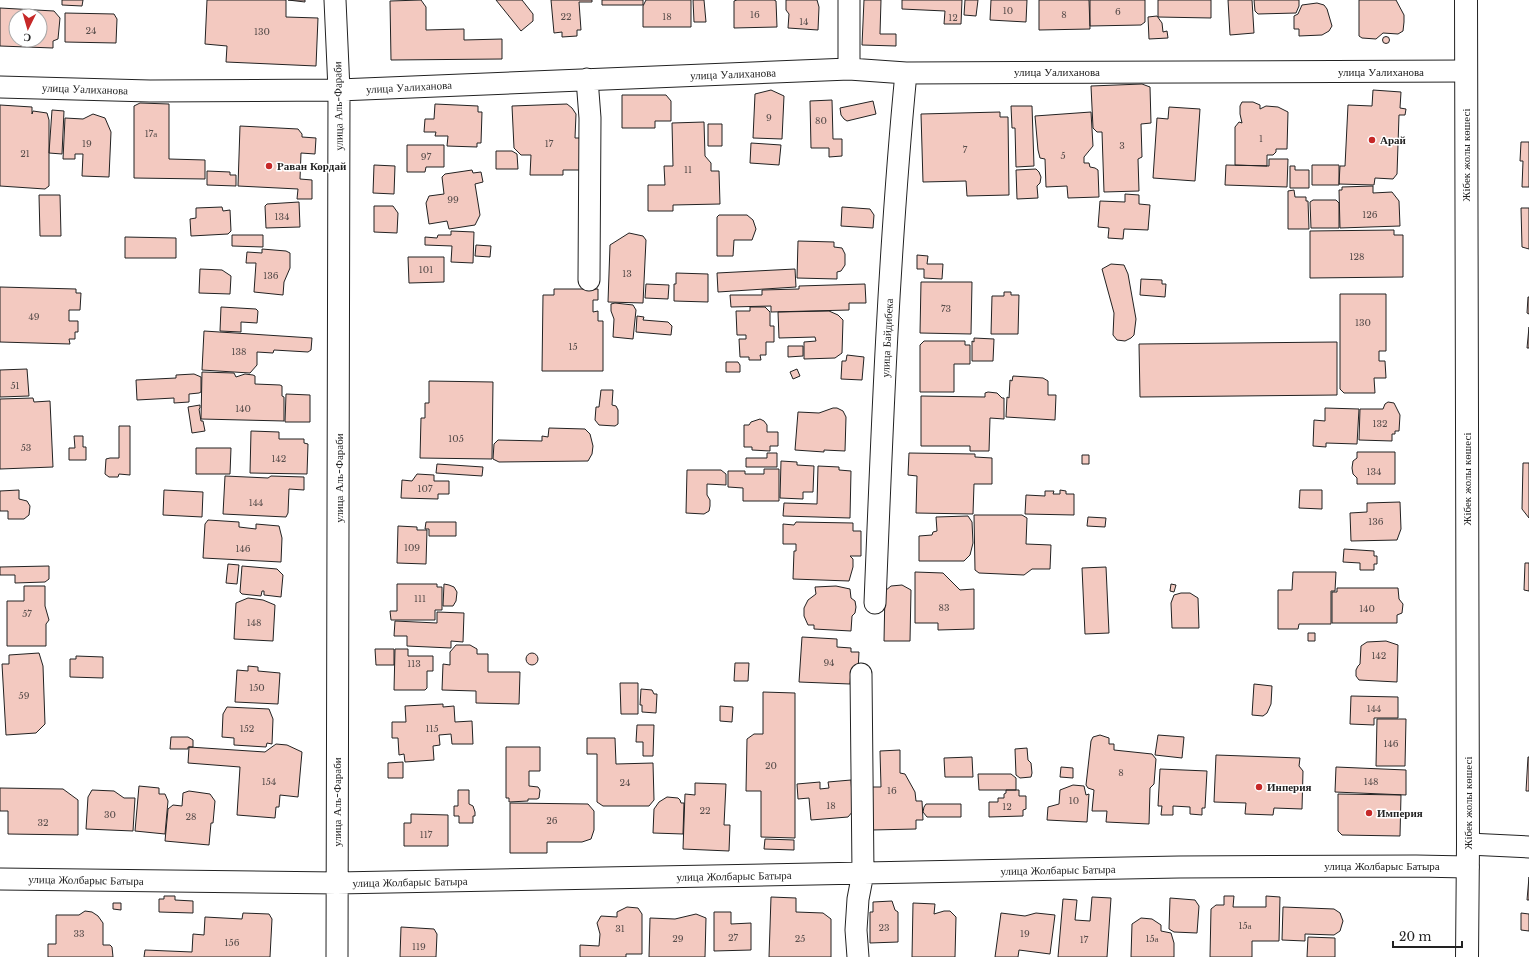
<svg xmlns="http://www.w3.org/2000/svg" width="1529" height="957" viewBox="0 0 1529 957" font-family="'Libre Baskerville',serif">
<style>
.building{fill:#f3c9c0;stroke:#222;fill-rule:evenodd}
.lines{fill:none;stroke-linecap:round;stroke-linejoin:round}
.street-casing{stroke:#222;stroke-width:23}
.highway-casing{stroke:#222;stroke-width:24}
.street{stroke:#fff;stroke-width:21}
.highway{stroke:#fff;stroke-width:22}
.poi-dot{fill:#c62828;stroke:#fff;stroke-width:1.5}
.labels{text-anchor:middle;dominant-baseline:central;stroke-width:3;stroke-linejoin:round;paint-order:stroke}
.number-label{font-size:9px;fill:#564c4a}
.street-label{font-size:11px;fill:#222;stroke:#fff}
.poi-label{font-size:11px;font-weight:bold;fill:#222;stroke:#fff;text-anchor:start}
</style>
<rect width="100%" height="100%" fill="#fff"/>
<!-- building -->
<path class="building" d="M62 0H83L82 6 62 5Z
M207 0H286V17L318 18 316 66 226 62 227 46 205 44Z
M288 0H305V2Z
M421 0 426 7V30L464 29V40L502 39V59L391 60 390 1Z
M496 0H522L533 14V21L521 31Z
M551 0H592V2H579L581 30H577V36L562 37V32L554 33Z
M602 0H643V5H602Z
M646 0H691V27H643V6Z
M693 0H704L706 22H694Z
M737 0H774L776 1 777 27 734 28V1Z
M786 0H817L819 7 818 30 788 28 789 14 786 10Z
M864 0H881L880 34H896V46L862 45Z
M902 0H962L961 24H944L945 11 902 9Z
M965 0H978L976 16 964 15Z
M991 0H1027L1026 22 990 20Z
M1039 0H1089L1090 29 1039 30Z
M1090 0H1145V22L1141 25 1090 26Z
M1158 0H1211V18L1158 17Z
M1228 0H1252L1254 33 1230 35Z
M1254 0H1299V6L1296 13 1258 14 1255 11Z
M1359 0H1396L1404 15V22L1403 31 1398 34 1383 33 1376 39 1362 38 1359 36Z
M1317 3 1324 5 1327 9 1332 26 1329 31 1322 35 1299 36V29H1294V16L1298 14 1302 5Z
M0 8 54 11 60 18 58 39 53 41V48L0 46ZM16 16H40V40H16Z
M65 13 114 14 117 19 116 43 65 42Z
M1157 16 1162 23 1163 32 1167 31 1168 38 1149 39 1148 17Z
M1382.5 40a3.5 3.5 0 1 1 7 0a3.5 3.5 0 1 1-7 0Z
M1142 84 1150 87 1151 123 1141 124 1142 157 1138 159 1139 191 1104 192 1102 132H1097L1093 128 1091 86Z
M771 90 784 96 782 139 753 138 755 94Z
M1373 90 1401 92 1400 108 1406 109 1405 115H1399L1397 174 1393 179 1375 178 1374 185 1339 184 1340 166H1345L1348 105 1372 106Z
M622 95H666L671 101V121H655V128H622Z
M832 100 833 139H842V156L829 157V148H811L810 101Z
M873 101 876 114 847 121 844 119 841 115 840 108Z
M1242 102H1253L1260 105V109L1266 106 1278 107 1288 112 1287 149H1276V152L1273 155H1267V166L1235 165V127L1239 122 1242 123 1240 114V106Z
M140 103 169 104V159L205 160V179L134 178V106Z
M435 104 478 106V112H482L481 143H477V147L447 146 448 136H435L436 132H424L425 119H434Z
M567 104 572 108 576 114 575 138H584L583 170H563V175H530L531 155H521L514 148 512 106Z
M0 105 32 107V114L33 111 47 113 49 120V186L45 189 0 186Z
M1011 106H1032L1034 166 1016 167 1015 128H1012Z
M1169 107 1200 109 1195 181 1153 178 1157 118 1168 119Z
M52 110 64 111 62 154 49 153Z
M1000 112V117H1008L1009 195 967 196 966 181 923 182 921 114Z
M1091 112 1093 146 1084 157V163H1089L1090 167 1095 168 1098 170 1099 197 1068 198 1067 186 1046 187 1045 159 1040 158 1038 150 1035 116Z
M93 114 105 118 111 132 109 177 82 176 83 154H75V159H63L65 118 83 119Z
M704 122 705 156 711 163V171H719L720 204 673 205V211H648V185H665L664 166H673L672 123Z
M708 124H722V146H708Z
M240 126 298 129 302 134V137L316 138 315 154 301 153 300 179 312 180V199H297L298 189 238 186Z
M1521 142H1529V187H1522L1523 161H1520Z
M751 143 781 145 779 165 750 163Z
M407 145H444V167H426L425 172H407Z
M496 151H512L517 154 518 169H496Z
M1269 159H1288L1287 187 1225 185 1226 165 1269 166Z
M374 165 395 166 394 194 373 193Z
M1312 165H1339V185H1312Z
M1290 166H1295V170H1309V188H1290Z
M1036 169 1039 172 1041 177 1040 183 1037 186 1038 198 1017 199 1016 170Z
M472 170 473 173 481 172 483 182 475 184 480 215 475 225 449 229 447 221 429 224 426 203 429 196 444 194 442 177 445 174Z
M207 171 230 172V175H236V186L207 185Z
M1373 186V193L1392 192 1399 201 1400 226 1340 228 1339 190H1342V187Z
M1294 190 1295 197H1306V201H1308L1309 229H1288V191Z
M1125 194 1139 195V204L1150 205 1148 230 1124 229 1123 239 1108 238 1109 228 1098 227 1100 201 1125 202Z
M39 195H60L61 236H40Z
M1313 200H1336L1339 203V228H1311L1310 202Z
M299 202 300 227 266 228 265 206 267 204Z
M374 206H393L398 213 397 233 374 232Z
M222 207 223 211 230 210 231 231 228 234 191 236 190 219 196 218V208Z
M842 207 870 209 874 215 873 228 841 226Z
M1521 208H1529V249L1522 247Z
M719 215H747L753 220 756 229 752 240H734L733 256H717V217Z
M1394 230V235H1403V277L1310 278V231Z
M451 231 474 232 473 263 451 262 452 246 425 245V237L437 238 438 235H451Z
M629 233 643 236 646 240 643 303 608 302 610 245Z
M232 235H263V247L232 246Z
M125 237 176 238V258H125Z
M798 241 834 242V247L842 248 845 254V265L841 271 837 272V279L797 278Z
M476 245 491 246 490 257 475 256Z
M262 249 286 251 290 253V268L284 282 283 295 254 292 256 263H246L247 252 262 253Z
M917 255 928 256 927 264H943L942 279 924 278V269H917Z
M408 257H444V282L409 283Z
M1111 264 1124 265 1128 274 1136 319 1134 335 1131 338 1125 341 1117 340 1113 335 1114 313 1102 269Z
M200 269 222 270 231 276 230 294 199 293Z
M795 269 796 287 718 292 717 273Z
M676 273 708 274V302L674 301V284H676Z
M1141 279 1162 280V284H1166L1165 297 1140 295Z
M921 282H972L971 334 920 333Z
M646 284 669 285 668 299 645 298Z
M865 284 866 303H849V310L771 312V306L731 307 730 295H762V290L799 289V286Z
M0 287 76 289V293H81L80 310H69V321H78V332H75V339H69L70 344 0 342Z
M554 289H598V300H593V312L598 311V321H603V371H542L543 295H554Z
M1004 292H1011V295H1019L1018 334H991L992 296H1004Z
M1340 294H1386V351H1379V361H1385L1386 378H1374L1375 393H1344L1340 389Z
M1528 297H1529V314L1527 313Z
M615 303 633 305 636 310 633 339 613 337 614 319 611 311V304Z
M221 307 256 309 258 311 257 323 241 322V332L220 331Z
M750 307H765L770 312V326H774V342H766V355H760L761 360H749V357H740L739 339H746V335H737L736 311H750Z
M829 311 838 315 843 320 842 353 835 358 804 359V342L816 341 815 337 779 338 778 312Z
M637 316 644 317 643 320 668 322 672 326 671 335 636 332Z
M1529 327V348H1527Z
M204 331 312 338 311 350 308 352 274 350 273 353 257 352V365L250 373 202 370Z
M974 338 994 339 993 361H972V341L974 342Z
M924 341H965V345H970V364H954V392H920V345Z
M1337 342V395L1140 397 1139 344Z
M788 346H803V356L788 357Z
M847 355 864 357 862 380 841 379 842 361H846Z
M726 362H738L740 365V372H726Z
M27 369 29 396 0 397V370Z
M797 369 800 376 793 379 790 372Z
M202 372 234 373 236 377 245 374 253 375 255 376V384L280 385 282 386V396L284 397V421L201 419Z
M194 374 201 377V392L199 393 189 394V402L174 403V398L137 400 136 380 176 378V375Z
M1013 376 1043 378 1048 381V395H1056L1055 420 1006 417 1007 397 1009 398 1010 380 1012 381Z
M429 381 493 382 492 459 420 458 421 418H425V403H429Z
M601 390H613L612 405 616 406 618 410V424L615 426 599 425 595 420 596 407H599Z
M988 392 997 393 1002 398H1004V419L990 418 989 451H970V446H921V396L985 397V393Z
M286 394 310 395V422H285Z
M33 398 34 402 50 401 53 467 0 469V399Z
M1388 402 1394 403 1400 415 1399 431H1395V434H1392V441L1359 440 1360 409H1383L1385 404Z
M200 405V408L199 409 201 421H203L205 431 192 433 188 407Z
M833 408H837L843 411 846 417 845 451 824 450V452L795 450 798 412 819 413Z
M1325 408 1359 409 1357 444 1326 443V447L1313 446 1314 420 1325 421Z
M760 419 764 421 767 425V432H778V446H770V451L752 450V447H744V425H749L751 422Z
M119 426H130V475L119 474 118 477H109L105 474 106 459 110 458H119Z
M549 428 585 429 590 434 593 446 592 454 588 461 499 462 493 459 494 444 498 440 542 441V436L548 437Z
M251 431 279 432V439H304V443L308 444 307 474 250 473Z
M74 436H83V447H86V460H69V448H75Z
M196 448H231L230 474H196Z
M1357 452H1395V484H1357V478L1353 474 1352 468 1353 461 1357 458Z
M767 453H777V467H746V458H767Z
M909 453 975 454V457L992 458V484H974L973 514 916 513 917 476 908 475Z
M1082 455H1089V464H1082Z
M781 461 797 462V465L814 466 813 492H803V499L780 498Z
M1523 463H1529V518L1522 509Z
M437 464 483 467 482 476 436 473Z
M818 466 839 467V470L851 471 850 518 783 516 784 503 817 504Z
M764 469H779V501H743V488L728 487V471H745V474H764Z
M687 470H721L726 474V485L707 484V495L710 500V506L709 511 704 514 686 513Z
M417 474 434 475V481H449V494H438V499L401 498 402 480 412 481Z
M225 476 268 478 271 476 304 477V490L289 489 288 513 286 517 223 514Z
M19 490V499L27 501 30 506 29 515 24 519H8V511H0V491Z
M164 490 203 492 202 517 163 515Z
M1060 490 1066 491V494H1074V515L1025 514 1026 495 1045 496V491H1054L1053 494H1060Z
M1300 490H1322V509L1299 508Z
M1400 502 1401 529 1397 540 1351 541 1350 513 1367 512V503Z
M974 515H1022L1027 518 1026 544 1051 545 1050 569H1032L1024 575 979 573 975 570Z
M968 516 972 522 973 543 970 555 964 561H919V536L932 535 933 532 937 531 936 517Z
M1088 517 1106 518 1105 527 1087 526Z
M208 520 239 522V527L256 529V524L279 526 282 538 281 562 203 558 205 524Z
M426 522H456V536H429V529H425Z
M796 522 853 523V531H861V556H850L853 559V567L849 581 793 579 794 551H796V544H783V524L794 525Z
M398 526 417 527V530H427L426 564 397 563Z
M1344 549 1374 551V556H1377V564H1374V570H1360V563L1343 562Z
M1525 563H1529V591L1524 590Z
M228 564 239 565 237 584 226 583Z
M49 566V579L45 582 15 583V575H0V567Z
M242 566 277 569 283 575 281 597 264 595V591H262L261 596 242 594 240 592Z
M1106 567 1109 633 1085 634 1082 568Z
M915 572 943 573 960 590 974 589V629L938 630V623H915Z
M1293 572H1336L1335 591H1331V624H1299L1298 629H1278V590H1292Z
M397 584H437V587H442V610H435V620H391L390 611H397Z
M444 584 449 585 454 587 457 592 456 601 453 606H443Z
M1171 584 1176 585 1174 592 1170 591Z
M902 585 911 590 910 641H884L885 591 891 586Z
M24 586H45V606L49 620 46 624V646H7V601H24Z
M836 586 850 589 851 598 855 601 856 607 855 613 852 616 851 631 814 629V625H808L804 616V608L808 600 816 594 815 587Z
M1337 588H1398L1399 599 1403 604 1402 613 1397 615V623H1332V592H1337Z
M1181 593H1190L1198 598 1199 628H1172L1171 603 1174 595Z
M248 598 263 600 275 605 273 641 234 639 236 603Z
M437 612 464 613 463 642 451 641V648L407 646V636H394L395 621 437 623Z
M1308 633H1315V641H1308Z
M802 637 837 639V647L851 648V652H859L858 671H851L850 684 799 682Z
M1386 641 1398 645 1397 682 1359 680 1356 676V670L1358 666 1360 664 1361 646 1367 642Z
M456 645H470L477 649V654H488V672H520L519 704 476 703V691L442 690 443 664 450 665V652Z
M375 649H394V665H376Z
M395 649H408V656H433V671H427V688L425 690H394Z
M39 653 43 666 45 724 36 733 6 735 2 664H9V655Z
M526 659a6 6 0 1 1 12 0a6 6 0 1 1-12 0Z
M76 656 103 657V678L70 677V659H76Z
M735 663H749L748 681H734Z
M248 666 258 667V671L280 673 278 704 235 702 237 670 248 671Z
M620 683H638V714H621Z
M1254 684 1272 686 1271 704 1267 713 1263 716 1252 715Z
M641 689 652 690 654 694H657L656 713 642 712V705H640Z
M763 692 795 693V838L761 837V791H746L747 739 754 734H763Z
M1351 696 1398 697V718H1374V725L1350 724Z
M443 704V707L454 706 455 722 472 721 473 744H452L451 734 439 735 440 745 433 746 434 760 405 762 404 754 399 755 398 738H392V722H406L405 706Z
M720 706 733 707 732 722 720 721Z
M227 707 269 709 273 719 272 744 267 743 266 747 234 745V738L222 737 223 714Z
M1377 719H1406L1405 766H1376Z
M637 725H654L653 756H643V742H636Z
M1100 735 1109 738V744H1114V750L1152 754 1156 759 1154 784 1150 788 1149 824 1106 822 1107 811H1092L1094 790 1088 788 1086 785 1091 741 1093 737Z
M1158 735 1184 737 1182 758 1155 755Z
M171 737H188L193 740V747H188V749H170Z
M587 738H615L616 764 653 763 654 800 649 806H603L597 802V754H587Z
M276 744 287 745 302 752 298 797 280 795 279 807H276L275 818 237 815 240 767 188 763 189 747 265 752Z
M506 747H540V771H529V786L538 787 540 790 539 798 537 799H528V801L509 802V798H506Z
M1027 748 1028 760 1031 763 1032 773 1031 777 1020 778 1016 775 1015 749Z
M900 750V773L905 774 915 792 916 801H922L923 820H916V829L872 830 871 787H881L880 751Z
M1216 755 1300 758 1299 766 1303 771 1302 809 1274 808 1273 815 1245 814 1246 803 1214 802Z
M972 757 973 777H945L944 758Z
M1528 757H1529V791H1526Z
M403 762V778H388V763Z
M1061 767 1073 768V778L1060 777Z
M1336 767 1406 770V795L1335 792Z
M1160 769 1207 771 1205 808H1202V815L1190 814V807L1173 806V815H1161L1162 806H1158Z
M978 774H1011L1016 778V790H979Z
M851 780 853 811 848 817 811 820 809 798 798 799 797 784 820 782V789L829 788 828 782Z
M695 783 726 784 724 825H730L729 851 683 849 685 794 695 795Z
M1073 785 1084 786 1086 795 1089 794 1087 822 1047 820 1048 807 1059 804 1060 790Z
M139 786 159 788V794H165L168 801 165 834 135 831Z
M0 788 63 789 78 800V835L8 834V811H0Z
M92 790 114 791 124 798H135L133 831 86 829 88 797Z
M458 790H469V804L473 806 475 812V816H473V823H459V816H454V806H458Z
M1006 790H1019V796H1026V809L1023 810V816L989 817V802H998V798H1004V794L1006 793Z
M189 791 210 794 215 801 213 823H211L209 845 165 841 168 809 173 805 182 806 183 793Z
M1338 794 1401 795 1400 836 1342 835 1338 831Z
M667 797 678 798 680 800 681 803H684L683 834 653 833 654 809 659 802Z
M510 803 588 804 594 811V830L591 839 582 842H547V853H510Z
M926 804H961V817H927L923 812 924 807Z
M411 814 448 815V846H404V823H411Z
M765 839 794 840V850L764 849Z
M1529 877V900H1527Z
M164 896H175V900L193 901V913L159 912V899H164Z
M1224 896H1234L1233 907H1266V896L1280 897 1279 941H1252V957H1210L1211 909 1216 905H1224Z
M771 897 796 898V912L823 913 831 919V957H769Z
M1092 897 1111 898 1107 957H1058L1063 899 1077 900 1075 920 1090 921Z
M1170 898 1195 900 1199 906 1197 933 1174 932 1169 929Z
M892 901 895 910 898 912V942L870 943V912H873V902Z
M113 903H121V910L113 909Z
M913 903 935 904 934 914 944 911H950L956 917 955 957H912Z
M627 907 638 908 642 914V954H626V957H580V945L599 946 600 934 597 923 601 916 617 917V912Z
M1283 907 1334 909 1340 913 1343 921 1340 931 1334 935 1305 934V941L1282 940Z
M85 911 92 912 98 916 103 923V945H110L112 947 113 957H48V944H56V915H79Z
M714 912H731V924L751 923V950L714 951Z
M243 913 269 914 272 919 270 957H144L145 950 192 952 193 934 204 935 205 917 242 919Z
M1001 913 1025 916 1036 913 1055 915 1050 954 1019 950 1018 957H995Z
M1521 913 1529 914V931L1521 930Z
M696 914 706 918 705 957H649L650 918 675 919Z
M1141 918 1152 919 1161 925V931L1171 933 1174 943V957H1131L1132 924Z
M401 927 434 929 437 934 436 957H400Z
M1308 937 1335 938V957H1307Z"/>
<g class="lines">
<!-- street casing -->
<g class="street-casing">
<path id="street" d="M335 0 339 90 337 957
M849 69V0
M587 79 590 118 589 280
M0 87 150 91 339 90 849 69 906 73 1466 71
M875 603C882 426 889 249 906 73
M1468 844 1529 847
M0 879 337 883 1179 867 1416 866 1468 867
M858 957 856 930 858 899 863 873 861 674"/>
</g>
<!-- highway casing -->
<g class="highway-casing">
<path id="highway" d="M1466 0 1468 844 1467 957"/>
</g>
<!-- street -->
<use href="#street" class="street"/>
<!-- highway -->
<use href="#highway" class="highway"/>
</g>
<!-- markers -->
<g class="poi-dot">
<circle cx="1372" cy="140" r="4"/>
<circle cx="269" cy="166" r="4"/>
<circle cx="1259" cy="787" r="4"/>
<circle cx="1369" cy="813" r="4"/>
</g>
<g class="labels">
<!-- number labels -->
<g class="number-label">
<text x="1008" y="10">10</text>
<text x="1118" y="11">6</text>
<text x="755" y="14">16</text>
<text x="1064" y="14">8</text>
<text x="566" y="16">22</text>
<text x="667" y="16">18</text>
<text x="953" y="17">12</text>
<text x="804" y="21">14</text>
<text x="91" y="30">24</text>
<text x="262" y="31">130</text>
<text x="769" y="117">9</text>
<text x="821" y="120">80</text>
<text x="151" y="133">17а</text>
<text x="1261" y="138">1</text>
<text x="87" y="143">19</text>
<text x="549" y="143">17</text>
<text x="1122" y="145">3</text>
<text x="965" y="149">7</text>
<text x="25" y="153">21</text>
<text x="1063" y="155">5</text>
<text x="426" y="156">97</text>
<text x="688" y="169">11</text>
<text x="453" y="199">99</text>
<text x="1370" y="214">126</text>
<text x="282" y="216">134</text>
<text x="1357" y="256">128</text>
<text x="426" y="269">101</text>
<text x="627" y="273">13</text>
<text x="271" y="275">136</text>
<text x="946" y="308">73</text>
<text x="34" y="316">49</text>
<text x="1363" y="322">130</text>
<text x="573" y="346">15</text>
<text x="239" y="351">138</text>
<text x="15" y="385">51</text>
<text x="243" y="408">140</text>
<text x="1380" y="423">132</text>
<text x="456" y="438">105</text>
<text x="26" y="447">53</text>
<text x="279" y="458">142</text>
<text x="1374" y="471">134</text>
<text x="425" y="488">107</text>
<text x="256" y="502">144</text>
<text x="1376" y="521">136</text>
<text x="412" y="547">109</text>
<text x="243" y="548">146</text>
<text x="420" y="598">111</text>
<text x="944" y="607">83</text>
<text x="1367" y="608">140</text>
<text x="27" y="613">57</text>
<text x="254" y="622">148</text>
<text x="1379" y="655">142</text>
<text x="829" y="662">94</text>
<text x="414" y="663">113</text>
<text x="257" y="687">150</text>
<text x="24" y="695">59</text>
<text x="1374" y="708">144</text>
<text x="247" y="728">152</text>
<text x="432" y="728">115</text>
<text x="1391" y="743">146</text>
<text x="771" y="765">20</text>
<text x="1121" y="772">8</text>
<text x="269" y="781">154</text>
<text x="1371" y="781">148</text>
<text x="625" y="782">24</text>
<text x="892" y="790">16</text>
<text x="1074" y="800">10</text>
<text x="831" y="805">18</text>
<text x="1007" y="806">12</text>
<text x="705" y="810">22</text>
<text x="110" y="814">30</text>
<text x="191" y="816">28</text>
<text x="552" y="820">26</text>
<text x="43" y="822">32</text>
<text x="426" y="834">117</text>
<text x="1245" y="925">15а</text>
<text x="884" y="927">23</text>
<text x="620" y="928">31</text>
<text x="79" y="933">33</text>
<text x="1025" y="933">19</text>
<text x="733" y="937">27</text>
<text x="678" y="938">29</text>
<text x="800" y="938">25</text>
<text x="1152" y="938">15а</text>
<text x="1084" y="939">17</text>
<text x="232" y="942">156</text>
<text x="419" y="946">119</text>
</g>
<!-- street labels -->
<g class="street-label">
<text x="1057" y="72">улица Уалиханова</text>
<text x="1381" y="72">улица Уалиханова</text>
<text transform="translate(733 74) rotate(-2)">улица Уалиханова</text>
<text transform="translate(409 87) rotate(-3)">улица Уалиханова</text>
<text transform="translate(85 89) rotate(2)">улица Уалиханова</text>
<text transform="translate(338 106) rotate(-91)">улица Аль-Фараби</text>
<text transform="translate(1466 155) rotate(-90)">Жібек жолы көшесі</text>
<text transform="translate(887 338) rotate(-87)">улица Байдибека</text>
<text transform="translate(339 478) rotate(-90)">улица Аль-Фараби</text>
<text transform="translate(1467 479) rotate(-90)">Жібек жолы көшесі</text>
<text transform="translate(337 802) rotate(-90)">улица Аль-Фараби</text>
<text transform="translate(1468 803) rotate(-90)">Жібек жолы көшесі</text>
<text x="1382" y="866">улица Жолбарыс Батыра</text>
<text transform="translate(1058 870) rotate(-1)">улица Жолбарыс Батыра</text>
<text transform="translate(734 876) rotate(-1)">улица Жолбарыс Батыра</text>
<text transform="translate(86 880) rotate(1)">улица Жолбарыс Батыра</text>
<text transform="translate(410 882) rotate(-1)">улица Жолбарыс Батыра</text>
</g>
<!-- poi labels -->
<g class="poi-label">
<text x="1380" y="140">Арай</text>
<text x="277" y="166">Раван Кордай</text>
<text x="1267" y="787">Инперия</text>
<text x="1377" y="813">Империя</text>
</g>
</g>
<!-- north arrow -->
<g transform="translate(28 28) rotate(185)"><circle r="19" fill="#ffffff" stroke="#a7a7a7"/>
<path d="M0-3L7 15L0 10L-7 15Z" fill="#c62828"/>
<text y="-6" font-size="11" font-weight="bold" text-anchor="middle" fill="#222222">С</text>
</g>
<!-- scale -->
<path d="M1393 941v6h69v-6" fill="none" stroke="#222222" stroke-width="2"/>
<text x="1399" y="941" font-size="12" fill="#222222" stroke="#ffffff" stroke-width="3" paint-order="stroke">20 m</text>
</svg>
